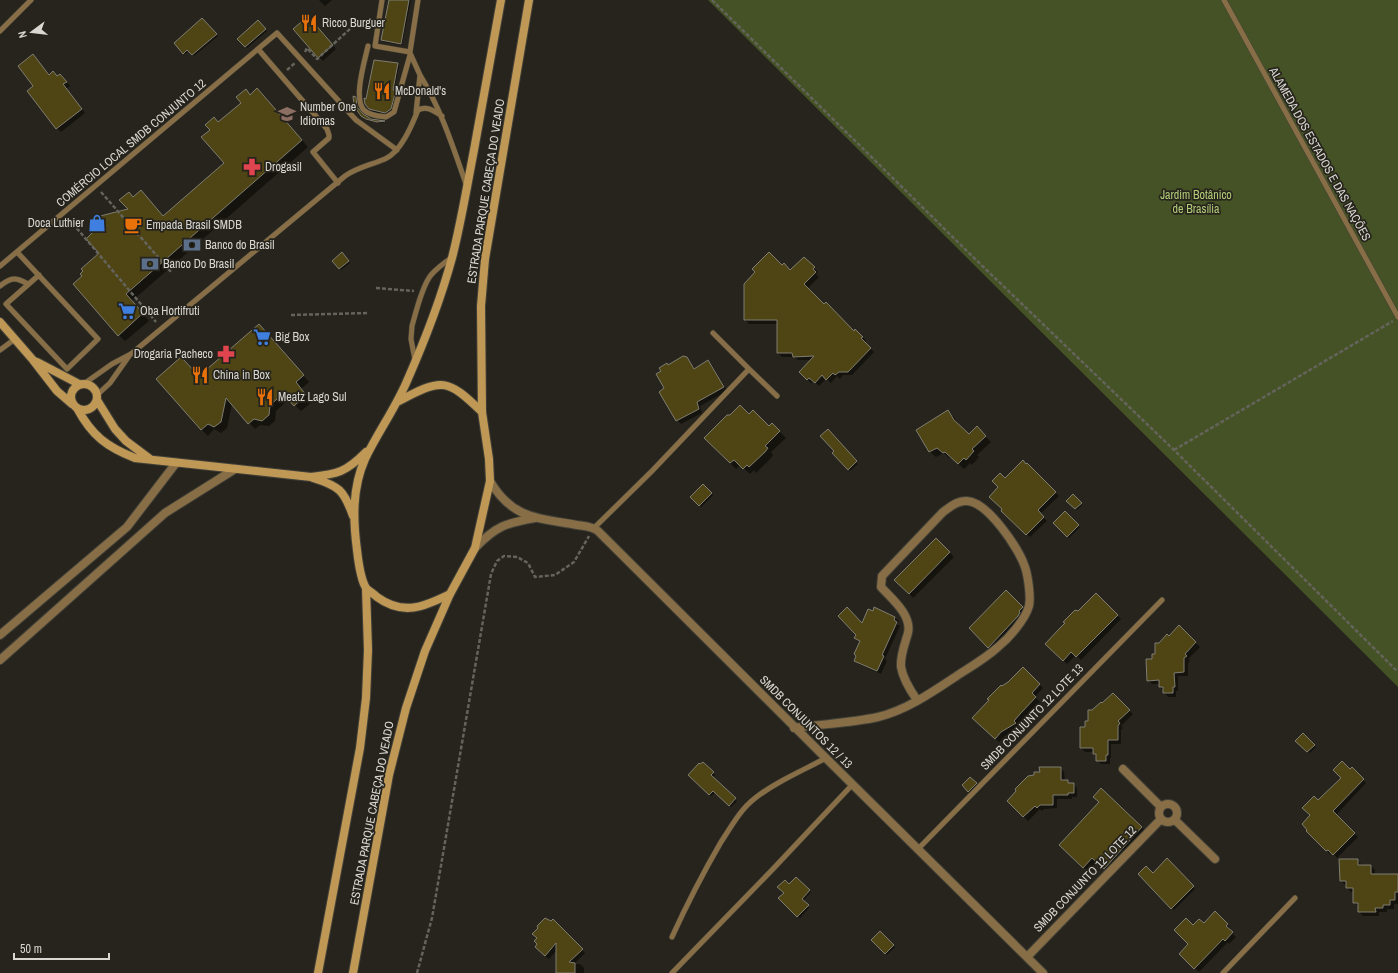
<svg xmlns="http://www.w3.org/2000/svg" width="1398" height="973" viewBox="0 0 1398 973" font-family="'Archivo Narrow',sans-serif">
<style>
.green{fill:#455225}
.shadow{fill:#0007}
.building{fill:#4e4414;stroke:#7f7d72}
.lines{fill:none;stroke-linecap:round;stroke-linejoin:round}
.lane-casing{stroke:#424139;stroke-width:6}
.street-casing{stroke:#424139;stroke-width:10}
.secondary-casing{stroke:#424139;stroke-width:10}
.path{stroke:#65645c;stroke-width:2.5;stroke-dasharray:4 2;stroke-linecap:butt}
.lane{stroke:#876e46;stroke-width:5}
.street{stroke:#876e46;stroke-width:8}
.secondary{stroke:#c09855;stroke-width:8}
.labels{text-anchor:middle;dominant-baseline:central;stroke-width:3.5;stroke-linejoin:round;paint-order:stroke}
.poi-label{font-size:12px;fill:#d8d7d1;stroke:#26241c;text-anchor:start}
.street-label{font-size:12px;fill:#d8d7d1;stroke:#26241c}
.park-label{font-size:12px;fill:#b2cb78;stroke:#26241c}
</style>
<rect width="100%" height="100%" fill="#26241c"/>
<!-- green -->
<path class="green" d="M708 0H1398V687Z"/>
<!-- shadow -->
<path class="shadow" d="M319 0H332L325 6Z
M390 0H411L402 45 384 42 382 40Z
M202 19 218 36 194 56 189 51 185 54 175 43Z
M258 21 267 31 247 48 239 39Z
M312 21 336 49 323 61 294 30Z
M33 55 50 75 64 79 70 86 66 89 85 113 61 132 57 128 35 87Z
M397 64 399 66 394 91 397 93 392 111 387 114 374 112 366 104 367 100Z
M246 90 250 95 264 96 308 147 132 301 149 321 125 341 119 335 84 277 129 210 133 198H147L164 217 225 163 219 123 242 103Z
M355 97 357 99 359 110 363 116 371 120 385 122 379 123 366 119 357 109Z
M342 254 350 263 341 270 333 261Z
M804 258 818 272 816 274 819 277 807 289 854 332 855 330 863 337 866 341 865 343 874 352 852 375H843L840 379 837 376 831 383 819 371 818 373 825 380 819 386 814 381 811 383 800 372 812 360H798L794 357H782L778 353V324H749L745 320V284L782 267 790 272Z
M265 331 309 382 301 389 312 402 301 411 289 399 276 411 275 421 269 426 260 425 255 429 232 404 227 428 221 433 214 429 208 436 201 429 199 377Z
M687 358 695 369 708 361 712 365 727 391 700 406 702 413 681 424 677 420 665 389 662 371 667 364 669 366Z
M948 411 954 417 959 426 969 436 977 428 991 442 977 455 979 457 972 465 970 463 964 469 951 457 949 458 944 453 936 457 930 452 918 430Z
M749 415 769 428 772 424 786 438 771 452 773 455 771 458 756 473 754 470 750 474 740 465 736 469 705 438Z
M828 431 858 464 850 471 834 453 835 451Z
M1027 464 1059 496 1040 514 1047 521 1030 537 990 497 1005 479Z
M703 485 713 495 701 507 692 497Z
M1073 496 1082 505 1077 510 1067 501Z
M1065 513 1080 527 1069 538 1055 523Z
M936 539 954 557 913 598 896 580Z
M1006 591 1026 612 993 651 970 628Z
M1096 594 1121 619 1081 660 1076 655 1067 664 1047 644Z
M895 618 899 621 897 624 900 626 885 659 887 661 881 674 859 664 855 661 860 642 855 638 862 624Z
M1179 627 1200 647 1188 659 1190 660 1188 663V676H1178V691H1176V697H1168L1160 687V684H1152L1148 680 1153 660 1159 644 1169 637Z
M1023 668 1043 688 1035 697 1040 702 1017 726 1019 728 1005 736 999 742 974 718 1002 687Z
M1113 694 1133 714 1121 726 1123 728 1121 730V744H1111V758H1110V764H1101L1097 760V757L1094 754V752H1085L1081 748 1086 728 1092 711 1102 705Z
M1303 735 1316 747 1310 753 1297 741Z
M703 763 715 775 712 778 737 801 731 807 716 792 711 796 689 775Z
M1060 768 1064 772 1065 781H1067L1071 784H1073L1077 788V797H1072V799H1057V808L1044 809 1042 811 1040 809 1028 821 1008 801Z
M1352 768 1366 783 1336 815 1358 837 1337 858 1332 852 1330 854 1307 831 1312 815 1318 801Z
M970 778 978 786 971 793 963 785Z
M1101 789 1146 831 1108 872 1097 861 1088 871 1060 845 1100 802Z
M1167 860 1195 889 1174 910 1139 874H1153Z
M1340 860H1357L1361 864V866H1371L1375 870V875H1398V904H1394V909H1387V912H1379V916H1363L1359 912V907L1354 902V892H1351L1347 888V885H1345L1341 881Z
M796 878 811 892 803 901 809 908 800 918 780 898 785 893 789 886Z
M1215 912 1231 929 1229 930 1236 937 1229 944 1228 942 1199 972 1180 954 1190 944 1193 926 1204 924Z
M553 920 585 953 574 964H580L584 968V973H557V950L549 959 540 951 551 923Z
M880 932 895 947 887 955 872 940Z"/>
<!-- building -->
<path class="building" d="M389 0H409L401 44 381 40Z
M308 16 333 45 318 58 293 29Z
M202 18 217 34 192 55 187 50 183 54 174 43Z
M258 20 266 29 245 47 237 39Z
M33 54 49 75 53 71 57 76 60 74 67 82 63 84 82 109 56 129 27 91 33 86 18 66Z
M374 60 398 63 393 90H396L391 109 385 113 369 109 365 104 364 98 366 99Z
M257 88 302 140 126 294 143 313 118 336 73 284 82 276 80 274 83 271 81 269 99 253 86 239 94 231 89 226 100 216 128 209 119 200 129 192 133 197 141 190 163 216 224 163 201 137 210 130 205 125 214 117 218 122 241 103 236 97 246 89 250 95Z
M353 96 356 97 357 107 363 114 371 119 385 121 377 122 366 119 361 116 354 106Z
M342 252 349 261 339 269 332 261Z
M769 252 782 265 784 263 790 270 804 257 815 267 813 269 816 272 804 284 824 304 826 302 854 331 855 329 863 337 861 338 871 348 848 372H839L835 375 833 373 826 380 822 375 815 383 809 378 807 380 799 372 814 356 793 357 792 353H777V320H744V284L755 272 752 269Z
M259 324 304 375 296 382 306 395 294 406 283 394 270 405 269 415 262 421 254 419 248 424 226 398 221 422 214 427 208 424 201 430 156 379 181 357 199 376Z
M683 356 687 357 694 369 708 360 724 387 697 402 699 409 676 421 659 392 664 388 656 374 661 371 659 368 667 363 668 365Z
M740 405 749 414 753 410 769 426 772 423 780 431 765 446 768 448 765 452 749 467 747 465 743 469 734 460 730 463 704 438 727 415H730Z
M948 410 954 420 969 434 977 426 986 436 972 449 974 451 966 460 964 458 958 464 945 452 943 453 937 448 929 452 916 430Z
M828 429 857 461 848 470 832 453 834 451 820 436Z
M1023 460 1026 464 1027 463 1056 492 1038 510 1044 517 1026 535 1001 511 1002 509 989 497 998 487 992 481 1000 473 1005 478Z
M703 484 712 493 699 506 690 497Z
M1073 494 1082 503 1075 509 1066 501Z
M1065 511 1079 525 1067 537 1053 523Z
M936 538 950 552 909 594 894 580Z
M1006 590 1023 607 1019 611 1020 612 1018 616 988 648 969 628Z
M1096 593 1118 615 1076 657 1071 652 1063 661 1045 644 1060 628 1065 623 1063 622 1075 610 1078 611Z
M847 607 862 623 868 609 873 611 874 607 895 617 894 620 897 622 882 655 884 656 877 671 854 661 856 656 854 654 860 641 854 638 856 635 838 616Z
M1179 625 1196 642 1185 654 1187 656 1184 658V672L1174 673 1175 687H1173V693H1163V687H1159V680L1147 681 1146 659H1152V654H1155V643H1159L1167 634 1169 636Z
M1023 667 1040 684 1032 693 1036 697 1020 714 1014 721 1016 723 1001 732 995 739 972 718 989 700 987 699 1001 685 1002 686 1008 682Z
M1113 693 1130 710 1118 721 1120 723 1118 726V740H1108V755H1106V761H1096V754H1093V748H1080V727H1085V721H1088V710H1092L1101 702 1102 703Z
M1303 733 1315 745 1307 752 1295 741Z
M1342 761 1350 769 1352 767 1364 779 1333 811 1355 833 1333 855 1328 850 1326 851 1306 831 1307 830 1302 824 1310 815 1302 808 1314 796 1318 800 1341 778 1333 770Z
M703 762 714 772 711 775 736 798 729 806 713 791 709 795 688 775 699 763 700 764Z
M1039 767H1061V780H1068V783H1074V793H1068V795H1053V805H1040L1037 808 1035 806 1023 817 1007 801 1016 791 1015 789 1028 776 1034 775V772H1040Z
M970 777 977 783 968 792 962 785Z
M1101 788 1142 827 1104 869 1092 858 1083 868 1059 845 1099 802 1093 797Z
M1167 858 1194 886 1171 909 1138 874 1146 866 1153 873Z
M1339 859H1358V865H1371V874H1398V892H1395V900H1390V905H1383V908H1375L1376 912H1358V903H1353V888H1346V881H1340Z
M796 877 810 890 802 899 809 905 797 917 778 898 784 893 777 887 785 880 789 884Z
M1215 911 1228 924 1226 926 1233 932 1225 941 1223 939 1194 969 1179 954 1188 944 1174 930 1186 918 1193 925 1199 919 1204 923Z
M545 918 551 921 553 919 583 949 569 962 575 963V973H556V943L545 956 535 947 537 944 534 941 537 938 532 934 538 928 537 926Z
M880 931 894 945 885 954 871 940Z"/>
<g class="lines">
<!-- lane casing -->
<g class="lane-casing">
<path id="lane" d="M382 0 375 46 410 52 418 0
M1224 0 1398 317
M0 31 31 0
M368 46C365 60 352 101 365 111 371 116 379 116 386 117L394 112 410 55
M258 49 327 129 329 135V138L313 152 338 183
M410 53 420 75 416 113
M420 75C441 109 453 147 466 184
M17 252 98 339 67 369 6 304 39 275
M0 266 277 33 356 120 397 150
M0 286C11 277 16 277 28 284
M713 333 749 369
M0 350 15 339
M415 360 411 339 412 326C416 312 422 286 431 275 437 268 444 263 451 258
M85 383 112 364 131 354 345 176C358 167 371 165 385 159 401 152 412 125 418 110 427 105 434 111 442 116
M97 395 110 383 129 356
M594 528 652 471 749 369 777 396
M918 849 1162 600
M672 937C687 904 703 873 721 842 731 827 740 810 754 799 775 782 802 771 826 758
M672 973 772 870 852 785
M1223 973 1295 898"/>
</g>
<!-- street casing -->
<g class="street-casing">
<path id="street" d="M490 481C512 519 538 518 577 525 584 526 592 526 598 531 746 679 894 826 1043 973
M475 548C496 526 506 523 535 518
M0 635 127 527 176 463
M0 660 165 513 235 469
M794 728C822 724 851 723 878 717 907 710 934 691 958 675 972 666 986 658 998 647 1009 638 1025 620 1029 606 1031 597 1028 576 1025 567 1019 549 988 502 967 501 958 500 950 507 943 512L882 576 881 587C892 599 912 615 908 633 905 644 900 655 901 667 903 679 910 690 917 700
M1123 769 1161 807
M1159 813a9 9 0 1 1 18 0a9 9 0 1 1-18 0Z
M1175 820 1215 859
M1027 957 1161 819"/>
</g>
<!-- secondary casing -->
<g class="secondary-casing">
<path id="secondary" d="M0 322 33 360 57 391 72 404
M37 362 79 384
M71 397a13 13 0 1 1 26 0a13 13 0 1 1-26 0Z
M97 400 115 429 126 441 150 459
M399 401C442 378 447 378 482 412
M77 408C92 436 107 447 135 458L311 477C338 474 346 472 366 452
M313 478C339 486 344 490 353 516
M450 594C424 607 403 616 377 597 374 594 369 591 366 588 361 580 358 559 357 550 353 520 352 488 365 459 378 432 395 409 407 381 425 340 440 302 452 258 461 223 467 186 474 150 483 100 492 50 501 0
M318 973 360 748 366 698 368 650 366 588
M353 973 389 775 406 708 425 651 450 594 475 548 490 481 489 459 482 412 481 306 485 259 529 0"/>
</g>
<!-- path -->
<path class="path" d="M712 0 971 255 1174 450 1398 672
M305 52 307 48 317 59 351 28
M287 70 295 63
M101 192 172 273
M69 219 156 322
M376 288 414 291
M291 315 368 313
M1174 450 1393 321
M417 973 432 918 491 574 497 561 504 556 517 557 528 563 535 577 555 575 574 562 589 536"/>
<!-- lane -->
<use href="#lane" class="lane"/>
<!-- street -->
<use href="#street" class="street"/>
<!-- secondary -->
<use href="#secondary" class="secondary"/>
</g>
<!-- icons -->
<defs>
<g id="restaurant-bare" transform="scale(1.38)"><path d="M-5-6h1v4h1v-4h1v4h1v-4h1v5L-1.5 .5V6h-2V.5L-5-1ZM5-6V6H3V1.5H1.5Q1.5-4 5-6Z" fill="#e8710a" stroke="#26241c" stroke-width="2.5" paint-order="stroke"/></g>
<g id="school-bare" transform="scale(1.38)"><path d="M0-5L7-2L0 1L-7-2ZM-4 1L0 2.5L4 1V4Q0 6-4 4Z" fill="#8d6e63" stroke="#26241c" stroke-width="2.5" paint-order="stroke"/></g>
<g id="pharmacy-bare" transform="scale(1.38)"><path d="M-2-6h4v4h4v4h-4v4h-4v-4h-4v-4h4Z" fill="#e0444e" stroke="#26241c" stroke-width="2.5" paint-order="stroke"/></g>
<g id="shop-bare" transform="scale(1.38)"><path d="M-5-2.5h2.3a2.7 3.5 0 0 1 5.4 0H5L5.5 6h-11ZM-1.5-2.5h3a1.5 2.3 0 0 0-3 0Z" fill="#3f7fe0" stroke="#26241c" stroke-width="2.5" paint-order="stroke"/></g>
<g id="cafe-bare" transform="scale(1.38)"><path d="M-5.5-4.5H6V0H3Q3 3.5 0 3.5H-2.5Q-5.5 3.5-5.5 0ZM3-3.2v2h1.7v-2ZM-6 4.5H4V6H-6Z" fill="#e8710a" stroke="#26241c" stroke-width="2.5" paint-order="stroke"/></g>
<g id="bank-bare" transform="scale(1.38)"><path d="M-6-4H6V4H-6ZM0-2.3a2.3 2.3 0 1 0 0 4.6a2.3 2.3 0 1 0 0-4.6Z" fill="#5c6f8a" stroke="#26241c" stroke-width="2.5" paint-order="stroke"/></g>
<g id="supermarket-bare" transform="scale(1.38)"><path d="M-6-5.5h2.5l.6 2H6L4.5 2H-2.5L-4.4-4H-6ZM-1.5 3.2a1.3 1.3 0 1 0 .1 0ZM3 3.2a1.3 1.3 0 1 0 .1 0Z" fill="#3f7fe0" stroke="#26241c" stroke-width="2.5" paint-order="stroke"/></g>
</defs>
<g fill-rule="evenodd">
<use href="#restaurant-bare" x="309" y="23"/>
<use href="#restaurant-bare" x="382" y="91"/>
<use href="#school-bare" x="287" y="114"/>
<use href="#pharmacy-bare" x="252" y="167"/>
<use href="#shop-bare" x="97" y="223"/>
<use href="#cafe-bare" x="133" y="225"/>
<use href="#bank-bare" x="192" y="245"/>
<use href="#bank-bare" x="150" y="264"/>
<use href="#supermarket-bare" x="127" y="311"/>
<use href="#supermarket-bare" x="262" y="337"/>
<use href="#pharmacy-bare" x="226" y="354"/>
<use href="#restaurant-bare" x="200" y="375"/>
<use href="#restaurant-bare" x="265" y="397"/>
</g>
<g class="labels">
<!-- poi labels -->
<g class="poi-label">
<text x="322" y="23">Ricco Burguer</text>
<text x="395" y="91">McDonald's</text>
<text x="300" y="107">Number One<tspan x="300" dy="14">Idiomas</tspan></text>
<text x="265" y="167">Drogasil</text>
<text x="84" y="223" text-anchor="end">Doca Luthier</text>
<text x="146" y="225">Empada Brasil SMDB</text>
<text x="205" y="245">Banco do Brasil</text>
<text x="163" y="264">Banco Do Brasil</text>
<text x="140" y="311">Oba Hortifruti</text>
<text x="275" y="337">Big Box</text>
<text x="213" y="354" text-anchor="end">Drogaria Pacheco</text>
<text x="213" y="375">China in Box</text>
<text x="278" y="397">Meatz Lago Sul</text>
</g>
<!-- street labels -->
<g class="street-label">
<text transform="translate(131 143) rotate(-40)">COMÉRCIO LOCAL SMDB CONJUNTO 12</text>
<text transform="translate(1320 154) rotate(61)">ALAMEDA DOS ESTADOS E DAS NAÇÕES</text>
<text transform="translate(486 191) rotate(-81)">ESTRADA PARQUE CABEÇA DO VEADO</text>
<text transform="translate(1032 717) rotate(-46)">SMDB CONJUNTO 12 LOTE 13</text>
<text transform="translate(806 722) rotate(45)">SMDB CONJUNTOS 12 / 13</text>
<text transform="translate(372 813) rotate(-79)">ESTRADA PARQUE CABEÇA DO VEADO</text>
<text transform="translate(1085 879) rotate(-46)">SMDB CONJUNTO 12 LOTE 12</text>
</g>
<!-- park labels -->
<g class="park-label">
<text x="1196" y="195">Jardim Botânico<tspan x="1196" dy="14">de Brasília</tspan></text>
</g>
</g>
<!-- north arrow -->
<g transform="translate(32 32) rotate(255)" stroke="#26241c" stroke-width="3" paint-order="stroke">
<path d="M0-3L7 15L0 10L-7 15Z" fill="#d8d7d1"/>
<text y="-6" font-size="11" font-weight="bold" text-anchor="middle" fill="#d8d7d1">N</text>
</g>
<!-- scale -->
<path d="M14 953v6h95v-6" fill="none" stroke="#d8d7d1" stroke-width="2"/>
<text x="20" y="953" font-size="12" fill="#d8d7d1" stroke="#26241c" stroke-width="3" paint-order="stroke">50 m</text>
</svg>
